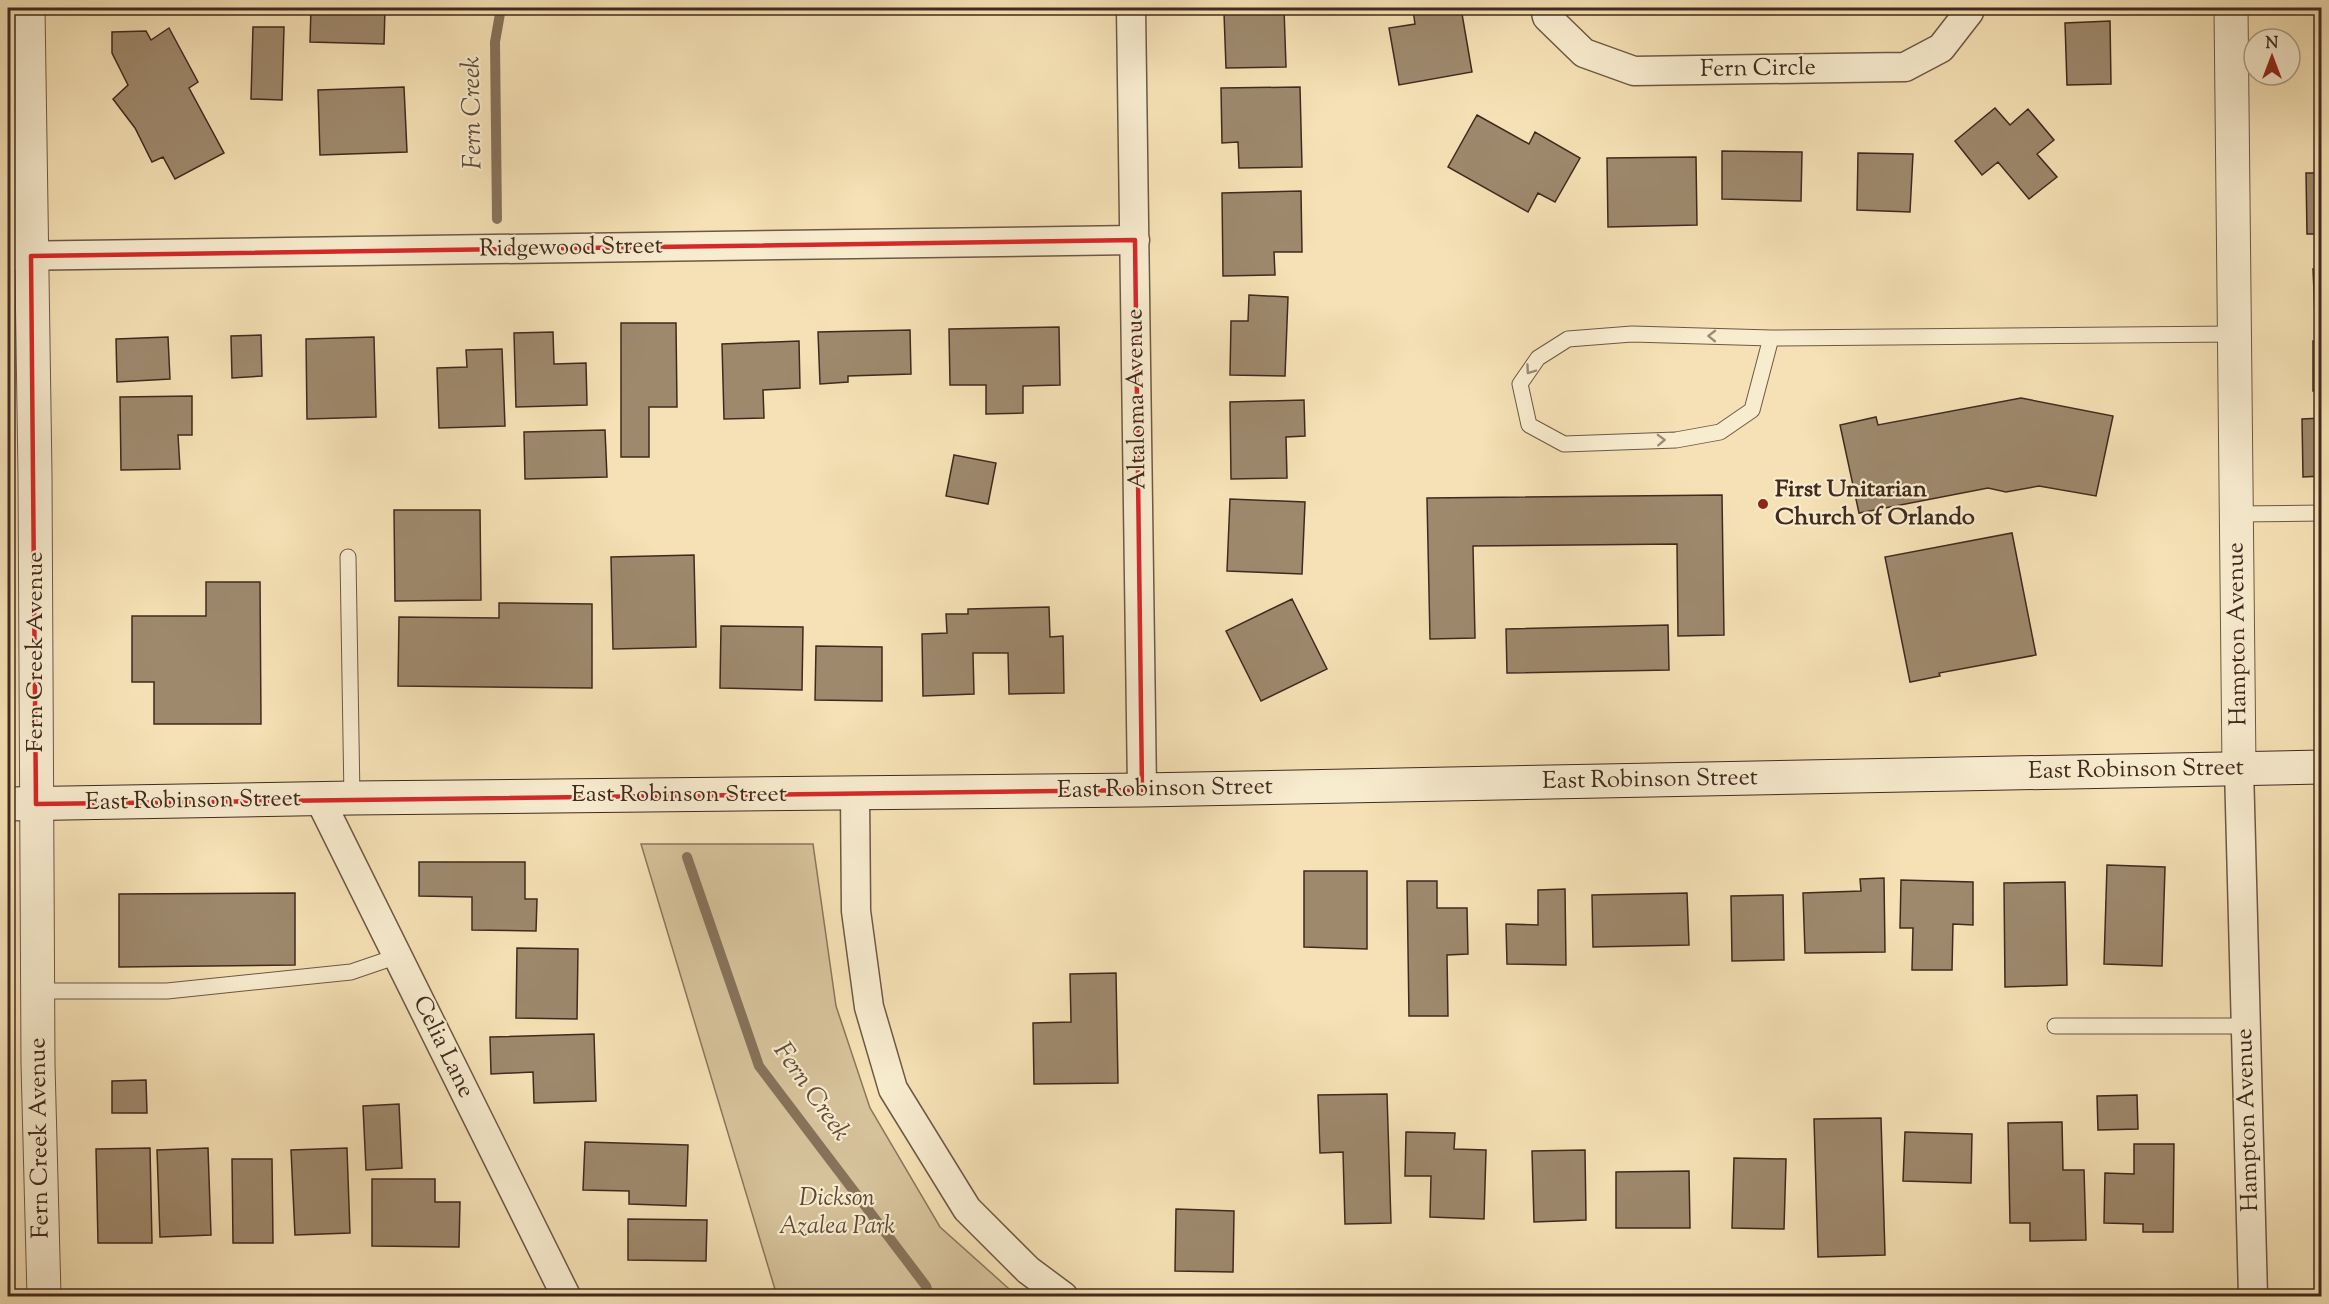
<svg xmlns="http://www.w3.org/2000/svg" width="2329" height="1304" viewBox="0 0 2329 1304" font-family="'Sorts Mill Goudy',serif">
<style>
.green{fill:#d6c29b;stroke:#8b765c;stroke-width:1.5}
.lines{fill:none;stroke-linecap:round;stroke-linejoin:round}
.stream{stroke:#87735a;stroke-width:10}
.building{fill:#9e896d;stroke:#402a1e;stroke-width:1.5}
.service-casing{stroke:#6d5844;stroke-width:17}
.minor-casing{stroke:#6d5844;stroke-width:31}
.tertiary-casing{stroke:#6d5844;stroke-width:35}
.secondary-casing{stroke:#402a1e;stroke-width:35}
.service{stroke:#f8eccf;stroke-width:15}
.minor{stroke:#f8eccf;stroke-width:28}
.tertiary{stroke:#f8eccf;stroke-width:33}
.secondary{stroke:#f8eccf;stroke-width:33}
.oneway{stroke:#9c8b76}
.marked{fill:none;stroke:#d62828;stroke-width:4.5;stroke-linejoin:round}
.poi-dot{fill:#8f2418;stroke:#f8eccf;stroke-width:2}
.labels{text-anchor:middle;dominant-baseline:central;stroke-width:4.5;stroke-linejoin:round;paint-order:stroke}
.street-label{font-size:24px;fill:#402a1e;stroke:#f8eccf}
.poi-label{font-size:24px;font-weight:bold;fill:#402a1e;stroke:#f8eccf;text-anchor:start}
.park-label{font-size:24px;font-style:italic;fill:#5e4837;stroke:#f8eccf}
.water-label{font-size:26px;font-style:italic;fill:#644e3c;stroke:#f8eccf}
</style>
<rect width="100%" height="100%" fill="#f5e1b5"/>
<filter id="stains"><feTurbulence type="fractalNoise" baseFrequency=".00333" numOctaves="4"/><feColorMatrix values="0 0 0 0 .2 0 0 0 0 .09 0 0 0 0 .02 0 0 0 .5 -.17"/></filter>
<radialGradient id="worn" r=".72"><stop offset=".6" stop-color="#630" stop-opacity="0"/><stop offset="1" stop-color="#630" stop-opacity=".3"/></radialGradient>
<!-- green -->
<path class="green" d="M641 844H813L836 1006 870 1108 940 1227 1017 1296H777Z"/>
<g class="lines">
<!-- stream -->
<path class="stream" d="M497 219 495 42 501 8
M687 857 759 1066 926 1286 929 1296"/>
</g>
<!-- building -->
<path class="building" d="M116 8H193V9L116 10Z
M311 8H385L384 44 310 42Z
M1246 8H1284L1286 67 1226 68 1224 13 1246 12Z
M1427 8H1461L1472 72 1399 85 1389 28 1415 24 1413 10Z
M2317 8H2322V63L2315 62Z
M2110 21 2111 84 2067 85 2065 23Z
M253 27H284L282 100 251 99Z
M169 28 198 82 189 88 224 153 175 179 163 157 152 162 135 128 113 99 128 85 112 53V32L146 31 151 40Z
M404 87 407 152 320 155 318 90Z
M1300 87 1302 167 1239 168 1238 142 1222 143 1221 88Z
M2318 87H2322V157H2319Z
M1995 108 2010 125 2028 109 2054 140 2037 154 2057 177 2029 199 1998 162 1982 175 1955 141Z
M1477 115 1529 144 1535 132 1580 158 1555 202 1538 193 1528 212 1448 167Z
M1722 151 1802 152 1801 201 1722 199Z
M1858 153 1913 154 1910 212 1857 210Z
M1696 157 1697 225 1608 227 1607 158Z
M2306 173H2322V234H2307Z
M1301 191 1302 252H1274L1275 275 1223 276 1222 193Z
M2313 269H2322V315H2315Z
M1249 295 1288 297 1285 376 1230 375 1231 321H1248Z
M621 323H676L677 407H649V457H621Z
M1059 327 1060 385 1023 386V413L986 414V385H950L949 329Z
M910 330 911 374 848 376V382L820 384 818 332Z
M553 332 554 364 586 363 587 405 516 407 514 333Z
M261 335 262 376 232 378 231 336Z
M168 337 170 379 117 382 116 339Z
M374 337 376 417 307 419 306 339Z
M2322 340V391H2313V341Z
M799 341 800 388 763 390 764 418 724 419 722 344Z
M502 349 505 426 439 428 437 368 467 367 466 350Z
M192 396V435H178L180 469 121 470 120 397Z
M2021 398 2113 416 2096 496 2039 486 2006 492 1988 488 1859 513 1840 425 1876 417 1878 425Z
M1304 400 1305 436 1286 437 1287 478 1231 479 1230 402Z
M2322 418V476L2303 477 2302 419Z
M605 430 607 477 525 479 524 432Z
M954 455 996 463 988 504 946 496Z
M1722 495 1724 635 1678 636 1677 544 1473 546 1475 638 1430 639 1427 498Z
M1230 499 1305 502 1302 574 1227 571Z
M394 510H480L481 600 395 601Z
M2012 533 2036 655 1939 673 1940 676 1910 682 1885 557Z
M694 555 696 647 613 649 611 557Z
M206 582H260L261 724H154V682H132V616H206Z
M1292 599 1327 669 1261 701 1226 631Z
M499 603 592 604V688L398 686 399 617 499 618Z
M2318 605H2322V684H2320Z
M1049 607 1050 637 1063 636 1064 693 1009 694 1008 653H973L974 694 923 696 922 634 947 633 946 614H968V609Z
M1668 625 1669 670 1507 673 1506 629Z
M721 626 803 627 802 690 720 688Z
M816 646 882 647V701L815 700Z
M419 862H525V899H537L536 931 472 930V897L419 896Z
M2107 865 2165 867 2162 966 2104 964Z
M1304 871H1367V949L1304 947Z
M1884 878 1885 952 1805 953 1803 893 1861 891 1860 879Z
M1901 880 1973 882V925L1953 924 1952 970H1912L1913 928H1900Z
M1407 881H1437V908H1467L1468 954 1447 955 1448 1016H1409Z
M2065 882 2067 985 2005 987 2004 883Z
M1565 889 1566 965 1507 964 1506 924 1538 925V890Z
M295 893V965L119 967V894Z
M1687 893 1689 945 1593 947 1592 895Z
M1783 895 1784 960 1732 961 1731 896Z
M517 948 578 949 577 1019 516 1018Z
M1116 973 1118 1083 1034 1084 1033 1023 1071 1022 1070 974Z
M594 1034 596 1101 534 1103 533 1072 491 1074 490 1037Z
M146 1080 147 1113H112V1081Z
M1387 1094 1391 1223 1345 1224 1343 1152 1320 1153 1318 1095Z
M2137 1095 2138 1129 2098 1130 2097 1096Z
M2322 1096V1236H2319L2316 1097Z
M399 1104 402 1168 366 1170 363 1106Z
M1881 1118 1885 1255 1818 1257 1814 1119Z
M2062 1122 2063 1170H2084L2086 1240 2030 1241V1223H2010L2008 1123Z
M1406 1132 1455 1133 1454 1149 1486 1150 1484 1219 1430 1217 1431 1176H1405Z
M1905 1132 1972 1134 1971 1183 1903 1181Z
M585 1142 688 1145 686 1206 629 1204V1191L583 1190Z
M2134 1144H2174L2173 1232H2143V1224L2104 1223 2105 1173 2134 1174Z
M150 1148 152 1243H98L96 1149Z
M208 1148 211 1235 160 1237 157 1150Z
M347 1148 350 1233 295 1235 291 1150Z
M1585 1150 1586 1220 1534 1222 1532 1151Z
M1734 1158 1786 1159 1784 1229 1732 1228Z
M232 1159H272L273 1243H233Z
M1689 1171 1690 1228H1616V1172Z
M372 1179H435V1202H460L459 1247 372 1246Z
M1176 1209 1234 1211 1233 1272 1175 1271Z
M628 1219 707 1220 706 1261 628 1260Z"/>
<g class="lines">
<!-- service casing -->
<g class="service-casing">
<path id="service" d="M1771 338 1752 410 1720 432 1676 440 1564 444 1529 425 1520 384 1538 358 1568 339 1632 334 1771 338 2235 334
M2237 514 2322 513
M348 557 352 798
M38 991H167L351 972 398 956
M2055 1026H2246"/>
</g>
<!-- minor casing -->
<g class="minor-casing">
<path id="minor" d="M1131 8 1142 790
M1545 8 1547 17 1584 53 1634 71 1905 67 1941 48 1969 12 1970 8
M8 256 1135 240
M2239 768 2253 1296
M855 793 856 911 869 1007 893 1089 967 1209 1028 1270 1063 1296
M319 798 566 1296"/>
</g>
<!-- tertiary casing -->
<g class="tertiary-casing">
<path id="tertiary" d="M28 8 35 475 38 1064 44 1296
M2231 8 2239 768"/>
</g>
<!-- secondary casing -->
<g class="secondary-casing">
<path id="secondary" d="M8 804 352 798 1142 790 2322 767"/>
</g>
<!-- service -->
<use href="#service" class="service"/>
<!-- minor -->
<use href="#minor" class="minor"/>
<!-- tertiary -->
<use href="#tertiary" class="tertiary"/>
<!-- secondary -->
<use href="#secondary" class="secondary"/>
</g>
<!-- one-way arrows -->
<defs><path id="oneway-chevron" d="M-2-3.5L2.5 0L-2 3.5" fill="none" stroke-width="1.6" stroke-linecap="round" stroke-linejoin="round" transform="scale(1.5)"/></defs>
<g class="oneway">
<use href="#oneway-chevron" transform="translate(1712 336) rotate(-179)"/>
<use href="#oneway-chevron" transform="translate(1530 370) rotate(125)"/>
<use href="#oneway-chevron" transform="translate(1661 440) rotate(-2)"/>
</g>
<!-- marked area -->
<path class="marked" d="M1135 240 1142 790 36 804 31 256Z"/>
<!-- markers -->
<circle class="poi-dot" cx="1763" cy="504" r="6"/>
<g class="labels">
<!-- street labels -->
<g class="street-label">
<text transform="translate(1758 69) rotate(-1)">Fern Circle</text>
<text transform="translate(571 248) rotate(-1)">Ridgewood Street</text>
<text transform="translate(1137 399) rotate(-91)">Altaloma Avenue</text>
<text transform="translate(2238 634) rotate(-91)">Hampton Avenue</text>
<text transform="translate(36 652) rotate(-90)">Fern Creek Avenue</text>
<text transform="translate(2136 770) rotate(-1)">East Robinson Street</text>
<text transform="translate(1650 780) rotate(-1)">East Robinson Street</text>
<text transform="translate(1165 789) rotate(-1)">East Robinson Street</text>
<text x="679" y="795">East Robinson Street</text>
<text transform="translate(193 801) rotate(-1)">East Robinson Street</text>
<text transform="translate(443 1047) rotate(64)">Celia Lane</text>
<text transform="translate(2248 1120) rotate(-92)">Hampton Avenue</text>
<text transform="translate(40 1138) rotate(-91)">Fern Creek Avenue</text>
</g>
<!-- poi labels -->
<g class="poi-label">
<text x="1775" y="490">First Unitarian<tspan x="1775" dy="28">Church of Orlando</tspan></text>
</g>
<!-- park labels -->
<g class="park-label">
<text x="837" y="1199">Dickson<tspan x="837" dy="28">Azalea Park</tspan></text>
</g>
<!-- water labels -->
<g class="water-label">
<text transform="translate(473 113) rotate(-91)">Fern Creek</text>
<text transform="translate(811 1092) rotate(55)">Fern Creek</text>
</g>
</g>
<!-- margin -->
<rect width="2329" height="1304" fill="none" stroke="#f5e1b5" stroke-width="30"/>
<rect x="9" y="9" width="2311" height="1286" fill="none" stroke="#402a1e" stroke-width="3"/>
<rect x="15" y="15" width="2299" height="1274" fill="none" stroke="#402a1e" stroke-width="1.5"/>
<!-- north arrow -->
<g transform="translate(2272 57)"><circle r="28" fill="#f8eccf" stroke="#ae9e88" stroke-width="1.5"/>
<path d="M0-4.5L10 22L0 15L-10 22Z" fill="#8f2418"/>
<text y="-9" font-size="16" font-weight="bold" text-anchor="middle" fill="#402a1e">N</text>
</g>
<rect width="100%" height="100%" filter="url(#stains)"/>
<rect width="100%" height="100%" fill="url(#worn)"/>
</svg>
